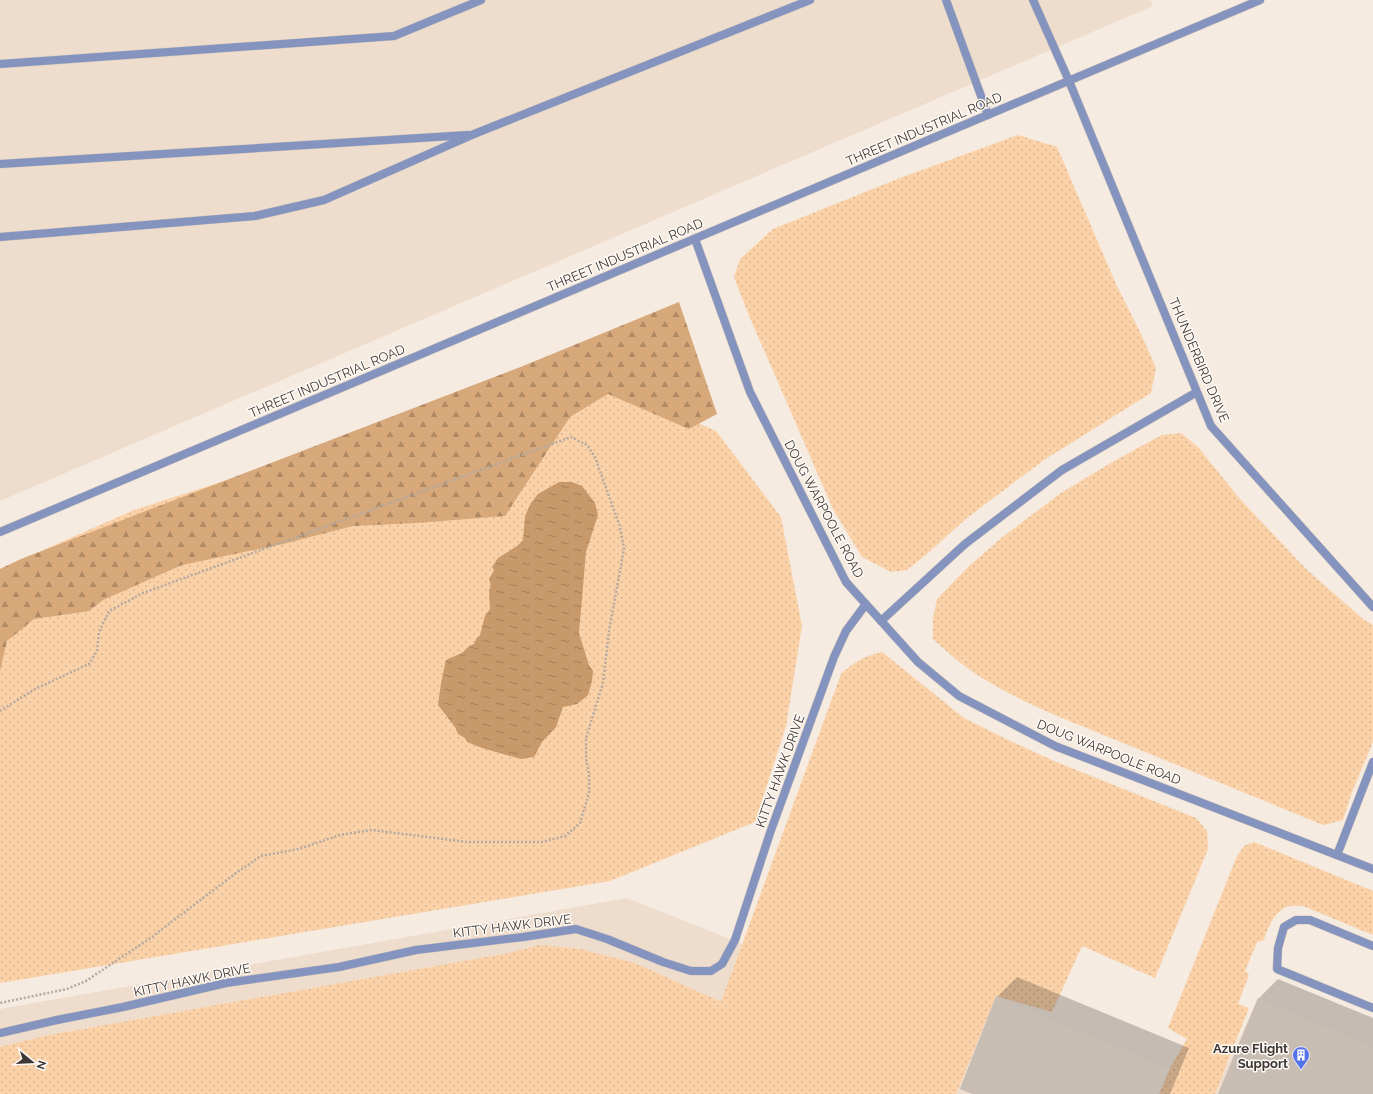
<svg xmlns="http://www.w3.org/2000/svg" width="1373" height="1094" viewBox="0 0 1373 1094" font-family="Raleway,sans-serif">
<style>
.built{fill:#eeddcd}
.grass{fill:url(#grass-dots)}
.forest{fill:url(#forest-firs)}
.water{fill:url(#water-ripples)}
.shadow{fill:#0003}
.building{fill:#c8bdb3}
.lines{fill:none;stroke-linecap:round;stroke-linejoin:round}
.service-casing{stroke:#d1c7bd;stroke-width:9}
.minor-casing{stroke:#d1c7bd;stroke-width:9}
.tertiary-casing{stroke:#d1c7bd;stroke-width:9}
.path{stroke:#b3aaa1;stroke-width:2.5;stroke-dasharray:2 2;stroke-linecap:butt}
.service{stroke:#8594be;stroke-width:8}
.minor{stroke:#8594be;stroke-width:8}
.tertiary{stroke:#8594be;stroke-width:8}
.labels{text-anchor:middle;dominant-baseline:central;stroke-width:3;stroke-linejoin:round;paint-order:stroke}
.street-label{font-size:13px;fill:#3c3733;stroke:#fef9f5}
.poi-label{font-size:13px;font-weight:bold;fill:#3c3733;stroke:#fef9f5;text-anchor:end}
</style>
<defs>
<pattern id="grass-dots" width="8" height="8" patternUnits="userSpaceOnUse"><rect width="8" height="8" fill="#fbd1a8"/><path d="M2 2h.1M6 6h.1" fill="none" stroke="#d8b491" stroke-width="1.8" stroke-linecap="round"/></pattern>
<pattern id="forest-firs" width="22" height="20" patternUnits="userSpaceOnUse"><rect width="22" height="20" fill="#d7a87a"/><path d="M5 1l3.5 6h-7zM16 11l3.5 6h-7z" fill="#b08a65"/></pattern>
<pattern id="water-ripples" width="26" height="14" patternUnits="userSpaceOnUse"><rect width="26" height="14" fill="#c7996b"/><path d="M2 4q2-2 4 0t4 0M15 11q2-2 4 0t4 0" fill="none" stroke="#a37e59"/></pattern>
</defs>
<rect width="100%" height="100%" fill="#f6ebe0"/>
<!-- built -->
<path class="built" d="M0 0H1150L1153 6 0 501Z
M627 898 959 1030 996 996 1170 1068 1218 1085 1258 998 1373 1046V1094H0V1009Z"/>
<!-- grass -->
<path class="grass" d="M1018 135 1057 147 1116 284 1141 334 1156 368 1151 393 1044 460 967 518 927 554 907 570 891 572 862 557 833 509 747 311 734 277 740 259 773 229 900 178Z
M617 387 716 431 781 517 802 626 786 726 755 822 610 881 0 983V569L134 510 411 421Z
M1181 433 1198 447 1239 498 1306 569 1363 619 1373 625V742L1352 792 1343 820 1323 825 1050 713C1021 700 992 686 966 667 955 659 944 649 933 639V618L937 599 968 567 1005 535 1061 493 1114 461 1162 435Z
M882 652 964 718 1006 739 1054 761 1196 818 1207 831 1208 849 1155 978 1082 946 1052 1012 996 996 956 1094H0V1047L49 1035 509 953 540 945 580 949 635 963 721 1002 841 674C856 661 862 657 882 652Z
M1254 842 1373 891V935L1303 906C1296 906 1290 905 1284 908 1274 914 1267 929 1264 940L1257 942 1245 971 1249 975 1238 1004 1249 1008 1215 1094H1159L1170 1068 1187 1039 1168 1028 1237 856 1244 846Z"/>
<!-- forest -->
<path class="forest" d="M679 302 717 414 689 429 608 394 570 417 505 516 417 523 353 526 283 544 182 565 103 600 89 611 34 619 7 641 0 671V569L21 559 523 366Z"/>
<!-- water -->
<path class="water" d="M559 482H572L582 486 595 503 598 515 586 552 579 633 589 665 593 671 592 681 588 695 577 704 563 707 556 727 542 742 534 757 521 759 482 748 467 742 465 738 458 734 455 727 438 705 441 683 446 660 462 653 469 646 474 644 476 639 480 635 485 616 490 609 489 590 491 586 489 579 494 570 492 567 498 558 517 546 523 540 525 516 531 503 538 494Z"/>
<!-- shadow -->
<path class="shadow" d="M1017 977 1189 1048 1170 1094H975L997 997Z
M1278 979 1373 1018V1094H1220L1259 998Z"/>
<!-- building -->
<path class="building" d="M996 996 1170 1068 1159 1094H972L960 1089Z
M1258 998 1373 1046V1094H1218Z"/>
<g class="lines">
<!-- service casing -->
<g class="service-casing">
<path id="service" d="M946 0 988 115
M1033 0 1069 81 1211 426 1373 607
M0 64 394 36 481 0
M0 164 468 135
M0 237 255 216 324 200 474 134 810 0
M881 621 965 544 1062 470 1197 392
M1337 855 1373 762
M0 1033 57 1020"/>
</g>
<!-- minor casing -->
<g class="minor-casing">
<path id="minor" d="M695 239 750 392 846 582 918 662 959 696 1055 746 1373 869
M1373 946 1310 920H1296L1284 927 1278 948 1277 969 1373 1008
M57 1020 123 1007 226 983 339 967 416 950 523 937 576 929 607 939 663 962 691 971H711L722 964 735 940 770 833 834 657 846 631 866 604"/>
</g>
<!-- tertiary casing -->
<g class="tertiary-casing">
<path id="tertiary" d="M0 532 1260 0"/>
</g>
<!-- path -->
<path class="path" d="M0 711 35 689 89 664 97 651 99 632 109 611 143 593 571 437 587 445 595 457 620 527 624 549 609 631 603 683 586 738V758L589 774V793L580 823 565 836 542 842H467L371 830 340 835 299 849 261 856 236 873 149 939 86 981 67 989 0 1003"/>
<!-- service -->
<use href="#service" class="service"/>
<!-- minor -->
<use href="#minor" class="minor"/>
<!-- tertiary -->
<use href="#tertiary" class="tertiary"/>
</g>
<!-- icons -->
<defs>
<g id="building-pin" transform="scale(0.9)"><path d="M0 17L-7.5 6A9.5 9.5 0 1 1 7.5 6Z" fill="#5574ea" stroke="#fef9f5"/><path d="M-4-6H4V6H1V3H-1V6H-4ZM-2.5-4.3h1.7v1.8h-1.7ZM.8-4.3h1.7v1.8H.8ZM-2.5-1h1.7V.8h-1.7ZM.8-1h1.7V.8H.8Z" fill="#fff"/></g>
</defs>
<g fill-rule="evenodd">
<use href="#building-pin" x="1301" y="1055"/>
</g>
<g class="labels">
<!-- street labels -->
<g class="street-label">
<text transform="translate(924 129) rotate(-23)">THREET INDUSTRIAL ROAD</text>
<text transform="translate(625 255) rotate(-23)">THREET INDUSTRIAL ROAD</text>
<text transform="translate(1199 360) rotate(67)">THUNDERBIRD DRIVE</text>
<text transform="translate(327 381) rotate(-23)">THREET INDUSTRIAL ROAD</text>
<text transform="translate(824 509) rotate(62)">DOUG WARPOOLE ROAD</text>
<text transform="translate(1109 752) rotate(22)">DOUG WARPOOLE ROAD</text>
<text transform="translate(780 771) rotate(-70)">KITTY HAWK DRIVE</text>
<text transform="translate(512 926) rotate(-7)">KITTY HAWK DRIVE</text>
<text transform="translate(192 980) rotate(-12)">KITTY HAWK DRIVE</text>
</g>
<!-- poi labels -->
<g class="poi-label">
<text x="1288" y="1048">Azure Flight<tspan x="1288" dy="15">Support</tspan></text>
</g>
</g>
<!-- north arrow -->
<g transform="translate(32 1062) rotate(108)" stroke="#fef9f5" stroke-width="3" paint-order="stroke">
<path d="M0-3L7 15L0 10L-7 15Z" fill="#3c3733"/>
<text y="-6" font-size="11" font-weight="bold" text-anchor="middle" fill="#3c3733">N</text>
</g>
</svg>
